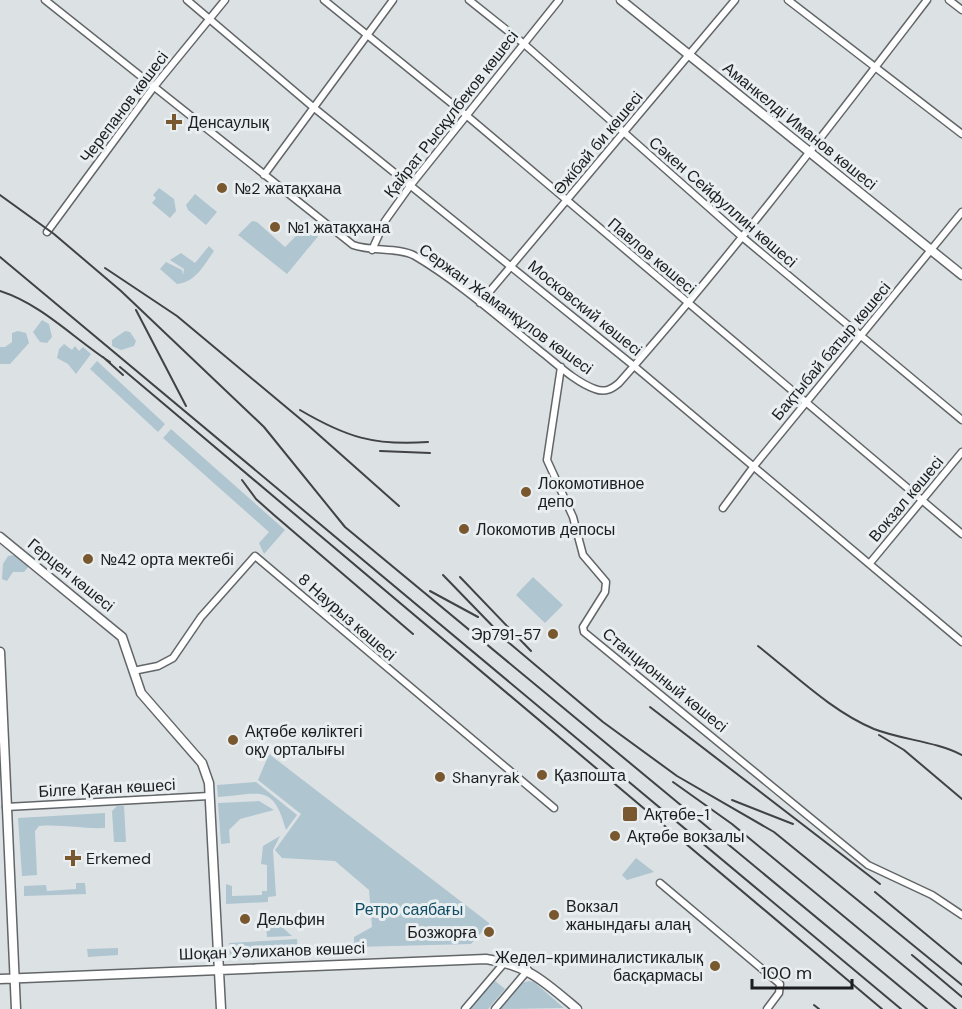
<svg xmlns="http://www.w3.org/2000/svg" width="962" height="1009" viewBox="0 0 962 1009" font-family="'DM Sans',sans-serif">
<style>
.green{fill:#afc5d0}
.lines{fill:none;stroke-linecap:round;stroke-linejoin:round}
.street-casing{stroke:#626668;stroke-width:9}
.secondary-casing{stroke:#626668;stroke-width:11}
.street{stroke:#fff;stroke-width:6}
.secondary{stroke:#fff;stroke-width:8}
.rail{stroke:#404244;stroke-width:2}
.poi-dot{fill:#79582f;stroke:#e9eef1;stroke-width:2}
.labels{text-anchor:middle;dominant-baseline:central;stroke-width:6;stroke-linejoin:round;paint-order:stroke}
.street-label{font-size:16px;fill:#1b1d1e;stroke:#e9eef1}
.poi-label{font-size:16px;fill:#1b1d1e;stroke:#e9eef1;text-anchor:start}
.park-label{font-size:16px;fill:#124e65;stroke:#e9eef1}
</style>
<rect width="100%" height="100%" fill="#dce1e4"/>
<!-- green -->
<path class="green" d="M159 188 174 199 176 211 170 218 152 203 156 198 153 195Z
M195 194 217 212 206 225 188 210 186 205Z
M252 221 257 222 285 247 296 236 315 231 320 234 287 274 238 235Z
M209 246 214 251C204 265 196 282 177 284L160 269 166 262 182 270 183 275 184 269 170 260 181 253 195 263Z
M42 320 49 324 52 337 47 343 40 342 33 332Z
M18 331 26 333 29 343 10 364H0V347H5L12 342V333Z
M125 331 130 332 136 341 134 346 121 350 112 346V340Z
M64 344 72 350 75 346 79 351 83 347 91 354 76 374 68 364 57 358 59 349Z
M97 361 165 424 158 432 90 369Z
M171 429 285 530 264 554 259 543 269 532 163 438Z
M15 555 29 566 24 572H13L7 581 2 579 3 564 8 556Z
M533 577 563 605 545 623 516 595Z
M269 754 489 923V924L471 944 354 947V937L372 927 369 890 335 861 282 858 275 850 301 814 258 780Z
M256 782 297 815 286 830C273 783 261 794 218 797L217 785Z
M259 801 274 810 240 819 229 830 230 843 221 844 218 803Z
M117 806H124L126 842H114L112 811Z
M105 813V828C82 829 63 824 39 826L35 831 37 875 22 876 18 818Z
M280 836 273 850 276 896 268 897V902L226 904V884L232 886V896L262 895V891H267V865L261 864 263 846Z
M636 858 654 872 627 880 622 875Z
M76 883H85L86 894 24 896V886L46 885 47 891 76 889Z
M265 912 292 936 267 937Z
M297 939 298 954 230 958 229 943Z
M118 948V955L88 957 87 949Z
M494 980 505 989 488 1009H470Z
M529 981 534 982 564 1008 500 1009 522 983Z"/>
<g class="lines">
<!-- street casing -->
<g class="street-casing">
<path id="street" d="M45 0 353 245C372 252 399 247 415 256 459 282 499 318 539 350 556 363 575 382 595 389 605 393 612 389 619 383 728 260 827 130 927 0
M187 0 313 107 634 366 962 642
M324 0 466 115 962 534
M469 0 523 43 741 236 962 420
M788 0 962 134
M949 0 962 10
M264 175 393 0
M47 232 153 88 225 0
M372 250 385 221 410 186 559 0
M480 303 735 0
M561 367 547 460 573 517 583 555 606 582 605 592 583 627 584 632 868 865 932 895 962 915
M723 508 754 466 962 212
M870 563 962 452
M133 671 158 666 173 658 201 617 255 556 554 808
M6 807 209 796
M660 883 780 984 779 993 767 1009
M465 1009 505 962
M495 1009 528 970"/>
</g>
<!-- secondary casing -->
<g class="secondary-casing">
<path id="secondary" d="M621 0 962 275
M0 537 122 637 141 693 202 763 209 783 221 1009
M0 652 16 1009
M0 979 486 959C528 965 545 982 577 1009"/>
</g>
<!-- street -->
<use href="#street" class="street"/>
<!-- secondary -->
<use href="#secondary" class="secondary"/>
<!-- rail -->
<path class="rail" d="M0 195 54 234 121 291 264 427 345 527 927 1009
M0 257 901 1009
M105 268 177 316 310 427 399 506
M0 291C43 305 73 338 110 362
M136 310 186 406
M103 357 123 375
M120 367 882 1009
M300 410C346 437 374 446 428 442
M380 451 430 453
M242 480 256 499 274 515 413 634
M443 575 508 642 603 722 677 776 774 832 962 985
M460 577 531 651
M430 591 478 617
M758 646C794 674 831 711 874 729 902 740 935 741 962 755
M650 707 880 884
M879 735 904 750 962 799
M673 782 732 824 956 1009
M732 800 793 824
M875 892 962 964
M912 955 962 997
M814 1005 819 1009"/>
</g>
<!-- markers -->
<g class="poi-dot">
<path d="M171 113h6v6h6v6h-6v6h-6v-6h-6v-6h6z"/>
<circle cx="222" cy="188" r="6"/>
<circle cx="275" cy="227" r="6"/>
<circle cx="526" cy="492" r="6"/>
<circle cx="464" cy="529" r="6"/>
<circle cx="88" cy="559" r="6"/>
<circle cx="553" cy="634" r="6"/>
<circle cx="233" cy="740" r="6"/>
<circle cx="542" cy="775" r="6"/>
<circle cx="440" cy="777" r="6"/>
<rect x="622" y="806" width="16" height="16" rx="3"/>
<circle cx="615" cy="836" r="6"/>
<path d="M70 849h6v6h6v6h-6v6h-6v-6h-6v-6h6z"/>
<circle cx="554" cy="915" r="6"/>
<circle cx="245" cy="919" r="6"/>
<circle cx="489" cy="932" r="6"/>
<circle cx="715" cy="966" r="6"/>
</g>
<g class="labels">
<!-- street labels -->
<g class="street-label">
<text transform="translate(124 107) rotate(-53)">Черепанов көшесі</text>
<text transform="translate(451 114) rotate(-52)">Қайрат Рысқұлбеков көшесі</text>
<text transform="translate(800 126) rotate(39)">Аманкелді Иманов көшесі</text>
<text transform="translate(598 143) rotate(-50)">Әжібай би көшесі</text>
<text transform="translate(723 202) rotate(41)">Сәкен Сейфуллин көшесі</text>
<text transform="translate(652 256) rotate(40)">Павлов көшесі</text>
<text transform="translate(585 308) rotate(39)">Московский көшесі</text>
<text transform="translate(506 309) rotate(36)">Сержан Жаманқұлов көшесі</text>
<text transform="translate(831 351) rotate(-50)">Бақтыбай батыр көшесі</text>
<text transform="translate(906 499) rotate(-50)">Вокзал көшесі</text>
<text transform="translate(71 575) rotate(39)">Герцен көшесі</text>
<text transform="translate(347 617) rotate(41)">8 Наурыз көшесі</text>
<text transform="translate(665 680) rotate(39)">Станционный көшесі</text>
<text transform="translate(107 788) rotate(-3)">Білге Қаған көшесі</text>
<text transform="translate(272 951) rotate(-2)">Шоқан Уәлиханов көшесі</text>
</g>
<!-- poi labels -->
<g class="poi-label">
<text x="188" y="122">Денсаулық</text>
<text x="234" y="188">№2 жатақхана</text>
<text x="287" y="227">№1 жатақхана</text>
<text x="538" y="483">Локомотивное<tspan x="538" dy="18">депо</tspan></text>
<text x="476" y="529">Локомотив депосы</text>
<text x="100" y="559">№42 орта мектебі</text>
<text x="541" y="634" text-anchor="end">Эр791-57</text>
<text x="245" y="731">Ақтөбе көліктегі<tspan x="245" dy="18">оқу орталығы</tspan></text>
<text x="554" y="775">Қазпошта</text>
<text x="452" y="777">Shanyrak</text>
<text x="644" y="814">Ақтөбе-1</text>
<text x="627" y="836">Ақтөбе вокзалы</text>
<text x="86" y="858">Erkemed</text>
<text x="566" y="906">Вокзал<tspan x="566" dy="18">жанындағы алаң</tspan></text>
<text x="257" y="919">Дельфин</text>
<text x="477" y="932" text-anchor="end">Бозжорға</text>
<text x="703" y="957" text-anchor="end">Жедел-криминалистикалық<tspan x="703" dy="18">басқармасы</tspan></text>
</g>
<!-- park labels -->
<g class="park-label">
<text x="409" y="909">Ретро саябағы</text>
</g>
</g>
<!-- scale -->
<path d="M752 979v9h100v-9" fill="none" stroke="#1b1d1e" stroke-width="3"/>
<text x="761" y="979" font-size="18" fill="#1b1d1e" stroke="#e9eef1" stroke-width="4.5" paint-order="stroke">100 m</text>
</svg>
